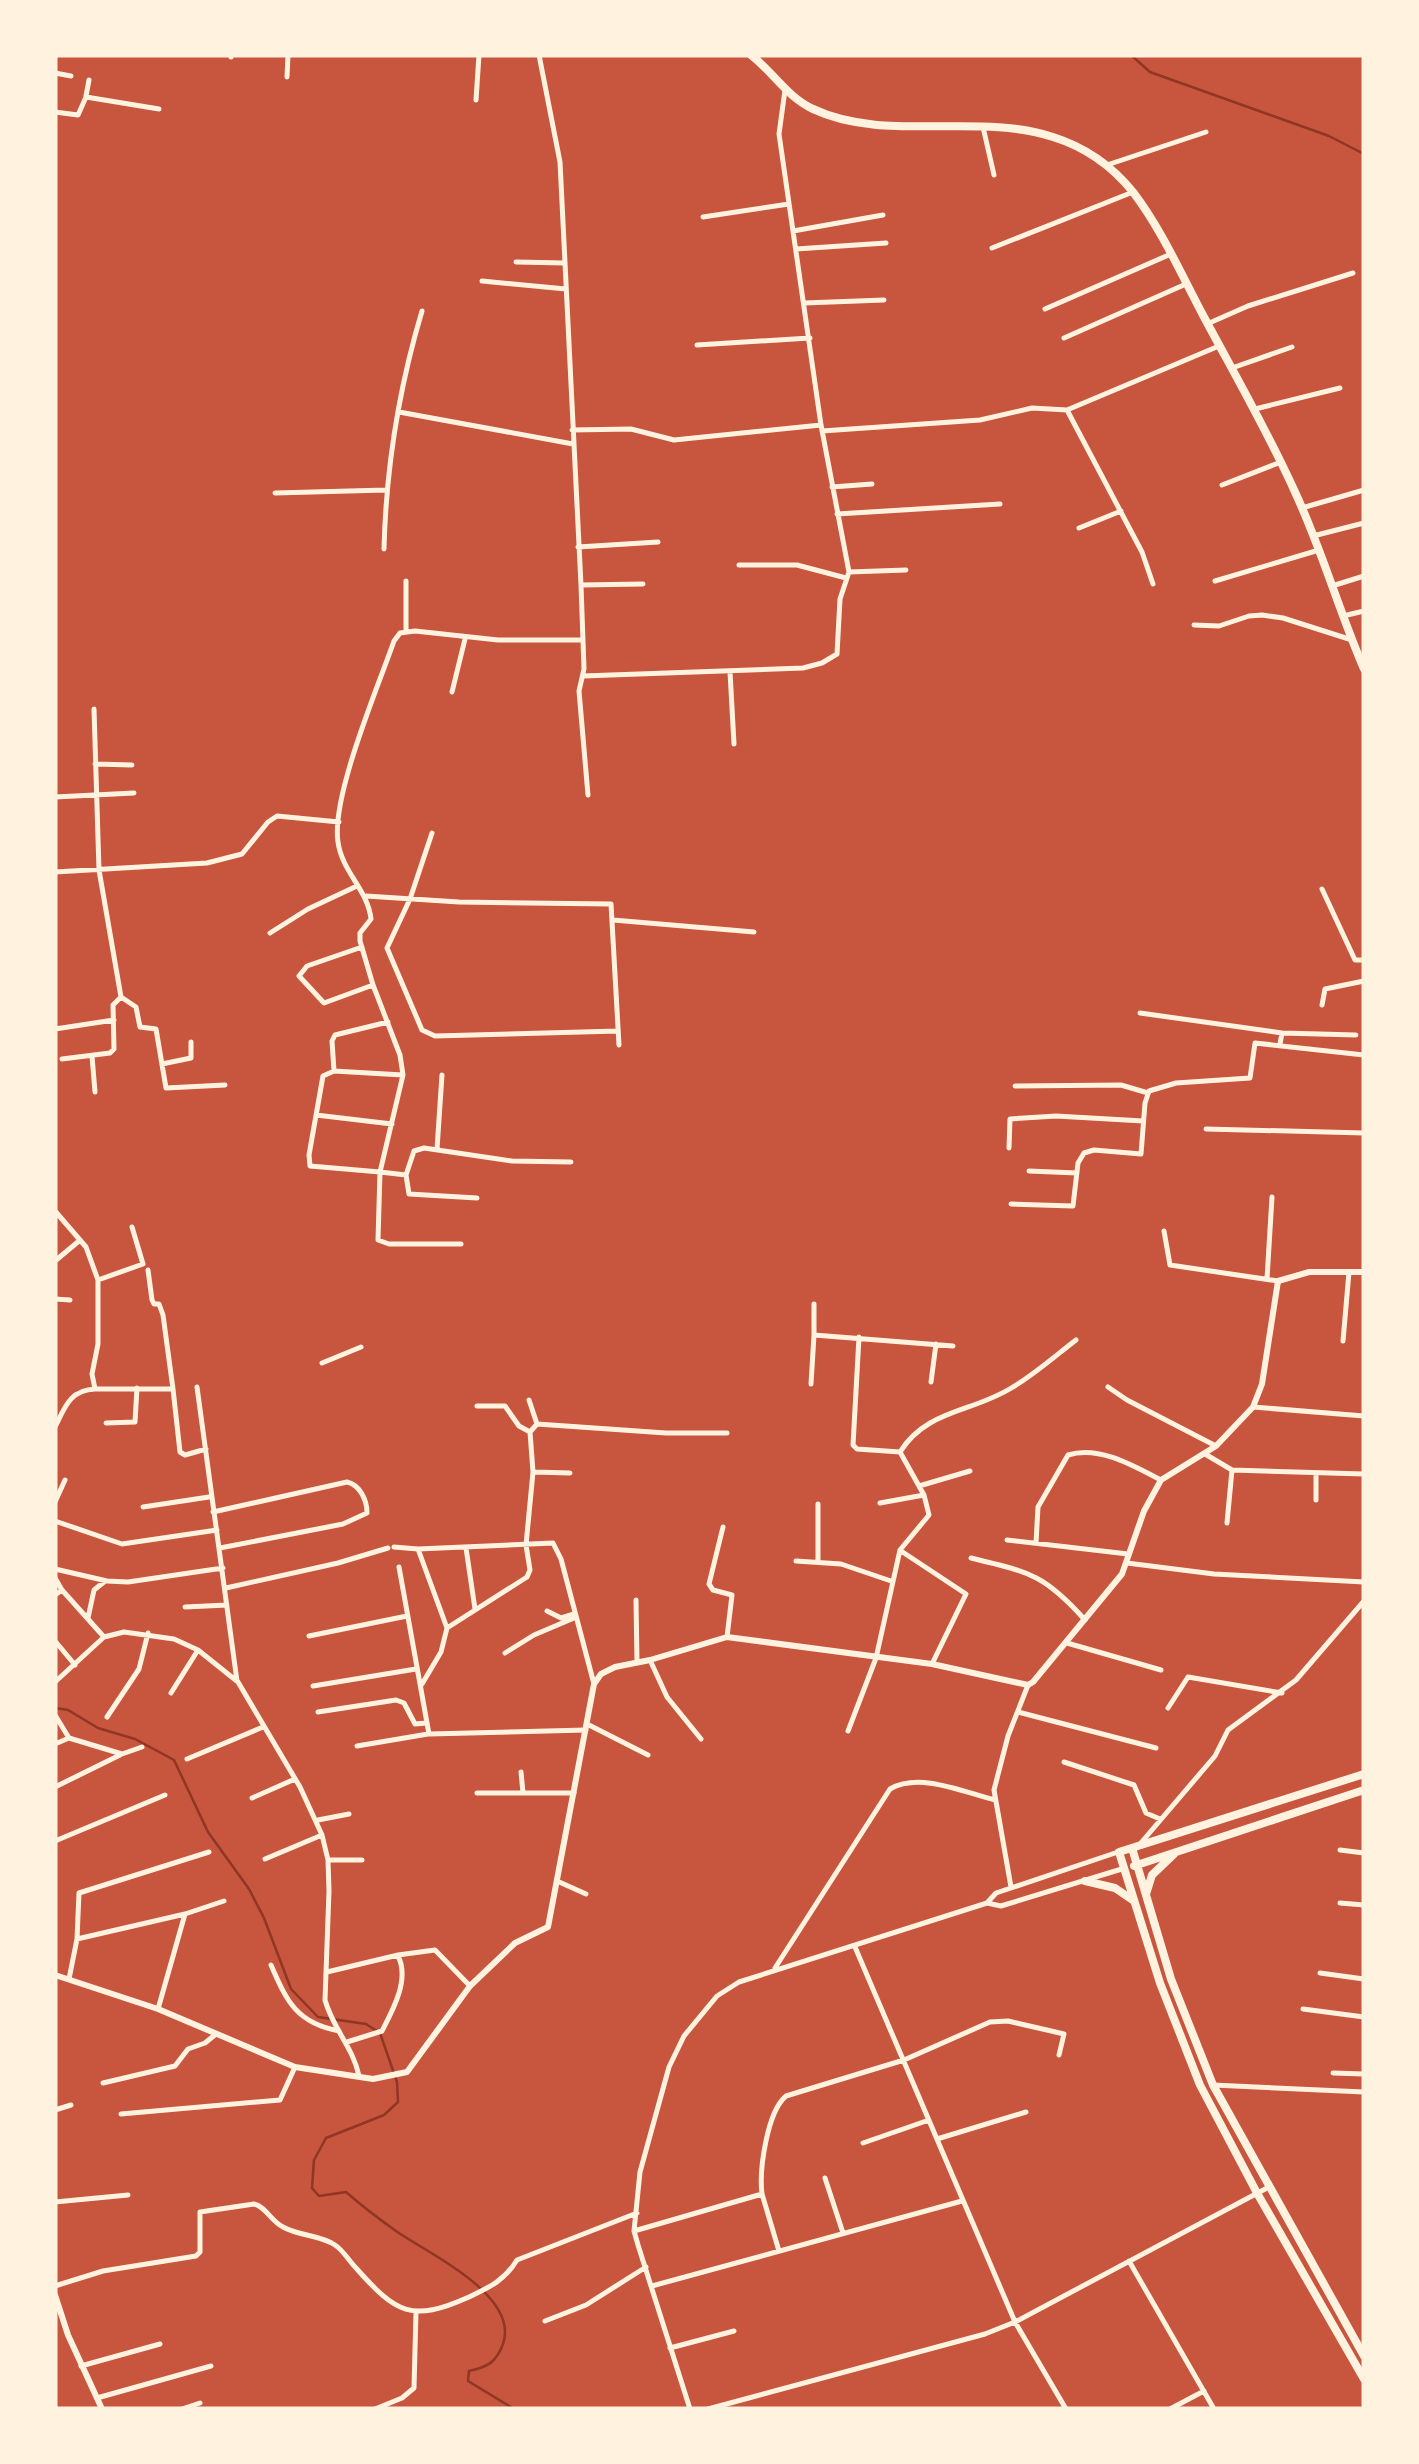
<svg xmlns="http://www.w3.org/2000/svg" width="1419" height="2464" viewBox="0 0 1419 2464" font-family="'Open Sans',sans-serif">
<style>
.lines{fill:none;stroke-linecap:round;stroke-linejoin:round}
.stream{stroke:#8f3625;stroke-width:2.5}
.minor{stroke:#fff3e0;stroke-width:5}
.tertiary{stroke:#fff3e0;stroke-width:6}
.trunk{stroke:#fff3e0;stroke-width:8}
</style>
<rect width="100%" height="100%" fill="#c8553d"/>
<g class="lines">
<!-- stream -->
<path class="stream" d="M1131 55 1150 72 1329 136 1364 154
M55 1708 68 1710 98 1728 135 1739 174 1760 208 1832 249 1889 264 1918 291 1989 318 2017 366 2024 380 2033 397 2082 398 2102 384 2115 326 2138 314 2160 312 2188 319 2196 346 2192C362 2206 379 2219 396 2231 427 2253 520 2295 503 2344 496 2363 487 2367 469 2371L468 2381 514 2409"/>
<!-- minor -->
<path class="minor" d="M539 55 560 162 581 585 584 669 579 691 588 795
M231 57V55
M55 73 71 76
M287 77 288 55
M86 96 89 80
M476 100 479 55
M55 112 78 115 86 97 159 109
M983 127 994 175
M1107 165 1206 132
M703 217 789 204
M793 231 883 215
M992 248 1133 192
M796 249 886 243
M516 262 565 263
M482 281 566 289
M804 303 884 300
M1045 309 1171 254
M1207 324 1248 306 1353 273
M1064 338 1186 284
M697 345 810 338
M1232 368 1292 347
M1255 409 1340 388
M1067 410 1142 552 1153 584
M399 412 573 444
M572 430 631 429 674 440 821 425
M822 431 980 420 1032 408 1067 410 1219 346
M1222 485 1281 462
M832 487 872 484
M275 493 386 490
M1302 508 1364 490
M837 514 1000 504
M1079 528 1121 511
M1313 536 1364 523
M578 547 658 542
M384 549C386 469 399 388 422 311
M739 565H797L846 578
M849 572 906 570
M406 581V631
M1215 581 1319 550
M581 585 643 584
M1332 586 1364 576
M1343 616 1364 611
M1194 625 1219 626 1249 616 1262 615 1283 618 1352 640
M730 672 734 744
M583 676 803 668 822 663 837 654 840 599 849 572 821 425 779 134 785 90
M452 692 465 639
M95 764 132 765
M55 797 134 793
M432 833 410 899 387 948 422 1030 435 1036 618 1031
M55 872 207 863 242 854 268 822 277 816 339 822
M1322 889 1355 960H1364
M366 896 459 902 611 904 619 1045
M613 920 754 932
M270 933 308 909 357 886
M362 947 307 966 299 976 324 1003 373 985
M121 997 136 1007 140 1027 156 1029 166 1088 225 1085
M1322 1005 1325 989 1364 981
M1140 1013 1282 1033 1280 1044
M55 1029 114 1020
M1282 1033 1356 1035
M92 1056 95 1092
M62 1059 110 1053 114 1049 113 1005 121 997 99 870 94 709
M162 1064 191 1058V1042
M334 1071 332 1041 335 1035 388 1022
M403 1075 334 1071 323 1076 309 1155 310 1166 380 1172 403 1075 400 1055 373 985 360 941V933L371 919C368 890 342 872 338 842 331 797 378 687 394 641L400 633 415 631 498 640H582
M1015 1086 1121 1085 1148 1093
M316 1115 392 1124
M1206 1129 1364 1133
M1009 1148 1010 1119 1056 1116 1143 1121
M437 1149 442 1075
M1029 1171 1077 1173
M406 1175 409 1194 477 1198
M1011 1204 1073 1206 1078 1163 1084 1153 1094 1150 1141 1154 1145 1103 1149 1091 1176 1083 1250 1078 1255 1043 1364 1055
M55 1211 86 1247 98 1280 143 1264 132 1227
M1164 1231 1170 1265 1278 1281
M461 1244H389L378 1240 380 1172 406 1175 414 1151 424 1148 512 1161 571 1162
M55 1261 79 1241
M148 1270 152 1300 154 1304H159L163 1315 173 1389
M1267 1279 1272 1197
M55 1299 70 1300
M814 1304V1335
M859 1337 853 1445 857 1449 900 1452
M1343 1341 1349 1272
M322 1363 361 1347
M931 1382 936 1344
M811 1384 814 1335 953 1346
M197 1387 237 1681
M1108 1387 1127 1400 1216 1446
M95 1389H173L180 1452 185 1455 206 1449
M529 1400 537 1424
M477 1406H505L519 1426 530 1432 533 1472
M1253 1407 1364 1416
M106 1423 135 1422 137 1388
M55 1427C65 1407 70 1390 95 1389L92 1374 98 1344V1280
M530 1432 537 1424 666 1433H727
M900 1452C927 1409 972 1413 1013 1387 1035 1374 1055 1356 1076 1340
M1205 1454 1232 1470 1364 1474
M919 1486 970 1471
M1316 1500V1475
M55 1502 65 1480
M880 1503 924 1495
M818 1504V1560
M143 1507 209 1497
M213 1512 347 1482C360 1485 367 1500 367 1513L343 1524 220 1548
M55 1521 122 1544 217 1530
M1227 1523 1232 1470
M723 1527 709 1584 713 1590 732 1595 727 1637
M1007 1540 1128 1554
M1036 1543 1038 1507 1068 1455C1099 1445 1134 1466 1161 1480
M394 1547 418 1549 447 1628 441 1652 422 1684
M466 1548 475 1609
M418 1549 553 1543 561 1559 594 1684
M901 1551 966 1594 932 1664
M971 1558C1029 1572 1044 1574 1085 1620
M796 1561 841 1564 891 1581
M1127 1563 1214 1574 1364 1582
M399 1567 429 1734 586 1730
M55 1569 107 1581 128 1582 223 1568
M55 1578 62 1590
M226 1588 338 1563 388 1548
M55 1595 62 1590 104 1637
M636 1600 637 1662
M185 1607 227 1605
M547 1611 561 1618 574 1614
M88 1618 94 1590 104 1582
M447 1628 527 1577 530 1570 526 1545 533 1472 570 1473
M309 1636 407 1616
M55 1641 75 1665
M1067 1643 1161 1670
M505 1653 534 1635 574 1618
M650 1660 667 1697 701 1739
M55 1682 104 1637 124 1632 174 1639 198 1650 238 1682 300 1787 322 1835 328 1860 329 1891 325 2000C333 2029 353 2047 359 2076
M313 1686 416 1669
M171 1693 198 1650
M1168 1708 1188 1677 1282 1693
M318 1712 396 1700 404 1703 415 1724 427 1723
M1018 1712 1156 1748
M55 1715 69 1738 122 1754 142 1747
M107 1717 139 1669 148 1633
M587 1724 648 1755
M848 1731 876 1658 900 1550 929 1515 924 1495 900 1452
M55 1744 69 1738
M357 1746 428 1734
M187 1759 263 1727
M1064 1762 1134 1785 1146 1813 1160 1819
M521 1772 523 1793
M55 1787 120 1755
M477 1793H574
M252 1798 295 1779
M318 1820 349 1814
M55 1841 165 1795
M1140 1844 1215 1756 1228 1730 1296 1680 1364 1601
M1340 1850 1364 1853
M265 1859 322 1835
M328 1860H362
M557 1881 586 1894
M1011 1887 994 1790 1008 1736 1028 1685
M987 1903 996 1893 1118 1852
M1340 1903 1364 1905
M77 1939 185 1914 224 1901
M855 1947 1015 2322 1066 2409
M271 1965C287 2002 297 2023 339 2031
M775 1968 890 1789C920 1772 963 1792 995 1800
M327 1972 398 1955 435 1950 470 1986
M1320 1973 1364 1979
M69 1979 77 1939 79 1893 209 1852
M158 2009 185 1914
M1303 2009 1364 2017
M347 2042 382 2031C393 2010 410 1979 398 1956
M1333 2073 1364 2074
M103 2083 175 2066 188 2049 205 2043 216 2034
M1213 2085 1364 2092
M55 2110 71 2105
M121 2114 280 2100 295 2067
M937 2139 1026 2112
M863 2143 929 2120
M825 2178 843 2233
M762 2194C759 2170 767 2112 786 2096L904 2060 990 2022 1008 2021 1064 2034 1059 2055
M55 2202 128 2195
M634 2231 762 2194 779 2251
M1129 2261 1214 2409
M55 2286 103 2271 196 2256 200 2252V2212L254 2204C266 2207 271 2221 283 2227 299 2236 320 2235 335 2245 343 2250 349 2261 356 2268 396 2313 411 2323 469 2297 490 2287 505 2280 517 2260L637 2213
M652 2286 962 2201
M545 2321 586 2305 646 2267
M670 2348 734 2331
M81 2366 160 2344
M97 2398 211 2366
M182 2409 200 2403
M375 2409 402 2398 414 2388 416 2312
M690 2409 638 2245 634 2231 640 2172 669 2067 684 2036 717 1996 739 1982 987 1903 1001 1906 1125 1868
M708 2409 985 2334 1015 2322 1267 2188
M1170 2409 1204 2391"/>
<!-- tertiary -->
<path class="tertiary" d="M55 1975 158 2009 295 2067 373 2079 407 2072 470 1986 515 1943 548 1927 594 1684 601 1674 615 1667 650 1660 727 1637 932 1664 1028 1685 1033 1682 1122 1574 1144 1511 1161 1480 1216 1446 1253 1407 1262 1384 1278 1281 1309 1272H1364
M55 2295 68 2335 102 2409"/>
<!-- trunk -->
<path class="trunk" d="M751 55C773 72 787 97 813 109 885 143 978 112 1053 137 1085 147 1112 166 1133 192 1162 230 1182 276 1204 317 1235 375 1268 432 1295 492 1322 550 1339 611 1364 669
M1364 1774 1119 1852 1160 1983 1200 2085 1257 2193 1364 2379
M1132 1848 1171 1979 1213 2085 1364 2356
M1134 1866 1364 1790
M1085 1881 1115 1888 1134 1901
M1146 1894 1152 1875 1174 1854"/>
</g>
<!-- border -->
<rect width="1419" height="2464" fill="none" stroke="#fff3e0" stroke-width="115"/>
</svg>
